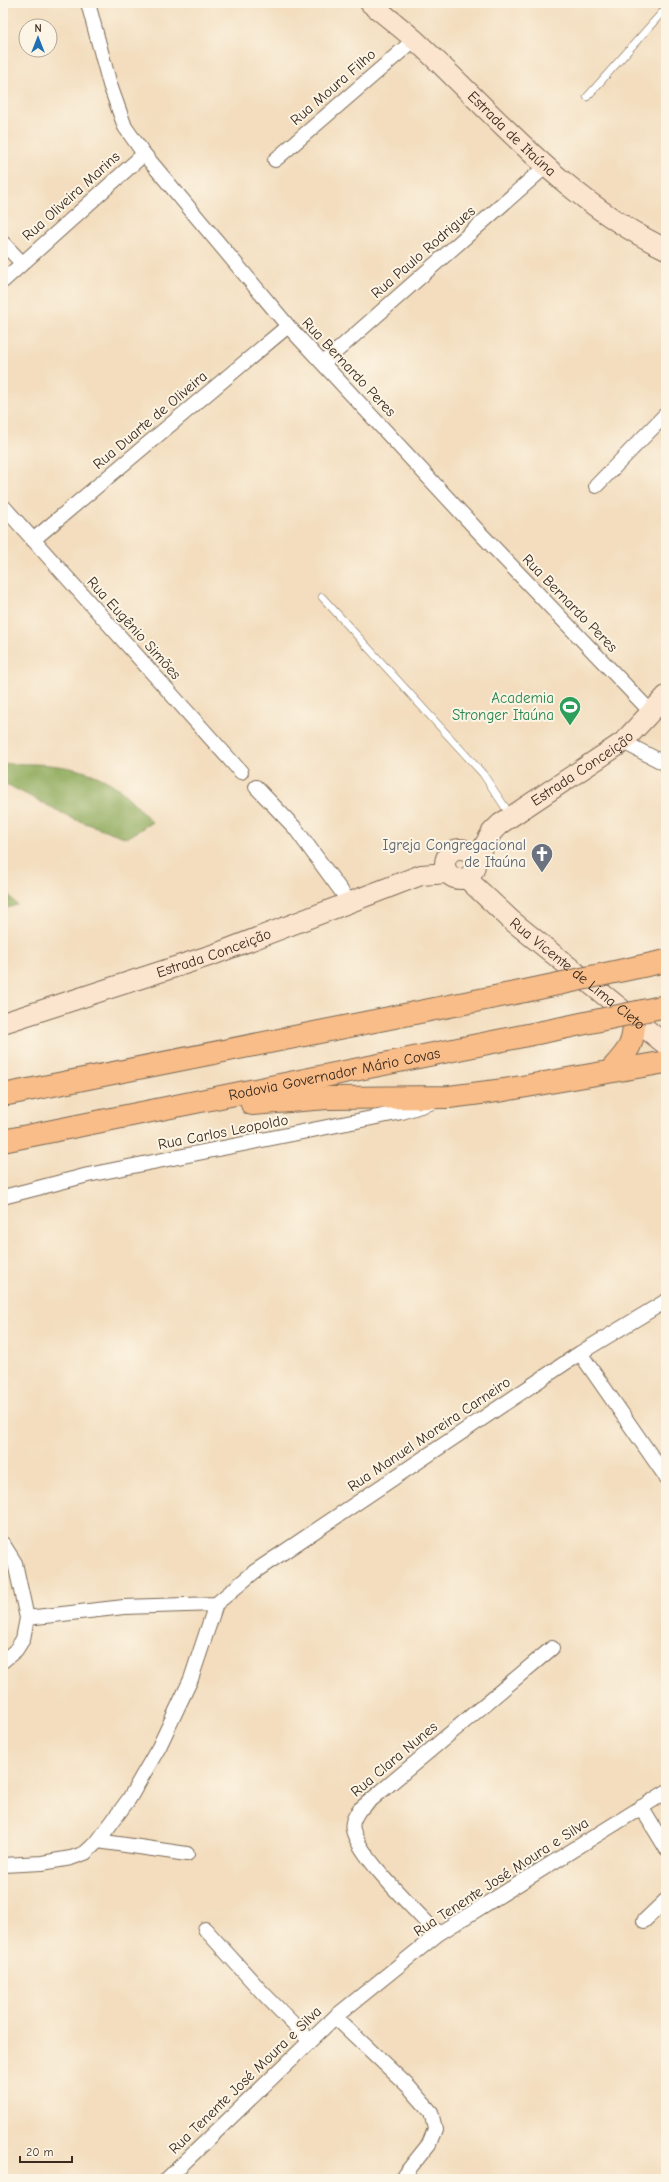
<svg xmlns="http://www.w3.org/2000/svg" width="669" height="2182" viewBox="0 0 669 2182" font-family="'Comic Neue',sans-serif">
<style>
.forest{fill:#8eaa5c;stroke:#646a3d}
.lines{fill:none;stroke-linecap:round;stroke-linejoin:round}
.lane-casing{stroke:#7b6956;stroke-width:8}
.street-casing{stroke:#7b6956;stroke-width:16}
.secondary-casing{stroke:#7b6956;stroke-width:22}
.highway-casing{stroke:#7b6956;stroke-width:24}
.lane{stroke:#fff;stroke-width:7}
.street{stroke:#fff;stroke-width:14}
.secondary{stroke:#fce5cf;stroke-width:20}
.highway{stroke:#f8bd88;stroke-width:22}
.highway-bridge-casing{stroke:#7b6956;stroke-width:24;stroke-linecap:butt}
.highway-bridge{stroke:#f8bd88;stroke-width:22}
.labels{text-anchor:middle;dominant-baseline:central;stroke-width:4;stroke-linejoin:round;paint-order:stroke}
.street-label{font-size:15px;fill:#3b2a1e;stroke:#fcf5e5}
.leisure-label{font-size:15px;fill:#27864d;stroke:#fcf5e5;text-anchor:end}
.worship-label{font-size:15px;fill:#5b616d;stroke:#fcf5e5;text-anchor:end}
</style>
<rect width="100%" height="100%" fill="#fcf5e5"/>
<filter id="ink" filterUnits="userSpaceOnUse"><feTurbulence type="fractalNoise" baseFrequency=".025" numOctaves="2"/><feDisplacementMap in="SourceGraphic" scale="8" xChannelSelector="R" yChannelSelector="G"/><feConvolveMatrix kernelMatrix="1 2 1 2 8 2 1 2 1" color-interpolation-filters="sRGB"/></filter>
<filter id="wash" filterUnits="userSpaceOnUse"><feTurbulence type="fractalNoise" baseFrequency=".012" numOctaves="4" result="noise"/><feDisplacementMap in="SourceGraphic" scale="16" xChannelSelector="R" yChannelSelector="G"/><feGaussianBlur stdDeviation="0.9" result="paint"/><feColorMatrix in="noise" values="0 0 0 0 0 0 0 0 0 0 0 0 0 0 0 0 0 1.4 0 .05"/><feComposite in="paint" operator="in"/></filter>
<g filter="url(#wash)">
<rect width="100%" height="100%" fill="#f3ddbe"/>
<!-- forest -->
<path class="forest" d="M3 764C42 763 87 764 119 789 131 799 141 811 152 822L127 838 74 819 6 784 3 785Z
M3 888 17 905 3 909Z"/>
</g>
<g filter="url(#ink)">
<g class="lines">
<!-- lane casing -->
<g class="lane-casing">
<path id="lane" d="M587 97 666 8
M322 597 483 774 511 816"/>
</g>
<!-- street casing -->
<g class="street-casing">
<path id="street" d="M88 3 110 85 125 127 144 154 288 326 479 532 651 712
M275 160 414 40
M3 243 22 263
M3 281 144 154
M323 363 545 167
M596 486 666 414
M3 506 241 772
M33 540 288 326
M623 742 666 764
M256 787 295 828 350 903
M3 1197 88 1175 402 1112 433 1102
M580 1353 666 1477
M3 1544 15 1563 27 1618 23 1639 16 1650 3 1661
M27 1618 124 1607 216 1604
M641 1807 666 1848
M98 1841 187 1854
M3 1865 42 1863 71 1858 85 1853 98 1841 129 1799 159 1747 191 1679 216 1604 254 1572 580 1353 666 1301
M644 1921 666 1900
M205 1929 262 1992 310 2041
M438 1934C417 1912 360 1858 353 1830 351 1822 355 1817 359 1810L552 1648
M335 2017 409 2087 431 2112 435 2129 429 2144 401 2179
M167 2179 335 2017 438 1934 666 1792"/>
</g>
<!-- secondary casing -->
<g class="secondary-casing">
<g id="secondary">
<path id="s1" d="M370 3C385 15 400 27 415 40 495 114 565 201 666 249"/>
<circle cx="460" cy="864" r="15"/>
<path id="s2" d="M475 862 492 832 500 824 623 742 666 696"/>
<path id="s3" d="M466 878 511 920 666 1045"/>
<path id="s4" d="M3 1023 215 954 421 875 448 873"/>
</g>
</g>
<!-- highway casing -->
<g class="highway-casing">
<g id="highway">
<path d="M638 967 666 961"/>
<path d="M611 1070C627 1052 634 1046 634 1021"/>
<path d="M3 1095 525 991"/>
<path d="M252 1104 327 1098 449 1097 504 1090 666 1062"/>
<path id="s5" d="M3 1141 562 1028"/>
</g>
</g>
<!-- lane -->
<use href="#lane" class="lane"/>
<!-- street -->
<use href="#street" class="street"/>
<!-- secondary -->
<use href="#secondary" class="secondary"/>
<!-- highway -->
<use href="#highway" class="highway"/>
<!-- highway-bridge casing -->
<g class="highway-bridge-casing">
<path id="highway-bridge" d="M525 991 638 967
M562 1028 666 1006"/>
</g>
<!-- highway-bridge -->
<use href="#highway-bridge" class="highway-bridge"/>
</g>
</g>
<!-- icons -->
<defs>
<g id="stadium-pin" transform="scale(1.15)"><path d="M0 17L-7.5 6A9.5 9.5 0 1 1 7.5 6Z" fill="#2e9e5b" stroke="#fcf5e5"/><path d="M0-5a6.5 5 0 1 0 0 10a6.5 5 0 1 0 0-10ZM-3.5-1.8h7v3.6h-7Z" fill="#fff"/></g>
<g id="church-pin" transform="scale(1.15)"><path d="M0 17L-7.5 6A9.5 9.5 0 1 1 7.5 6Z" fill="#6b7280" stroke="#fcf5e5"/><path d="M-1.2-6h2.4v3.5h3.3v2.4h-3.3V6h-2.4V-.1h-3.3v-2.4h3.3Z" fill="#fff"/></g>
</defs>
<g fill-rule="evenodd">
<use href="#stadium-pin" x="570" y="707"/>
<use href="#church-pin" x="542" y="854"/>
</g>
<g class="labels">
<!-- street labels -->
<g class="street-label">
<text transform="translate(333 87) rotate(-41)">Rua Moura Filho</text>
<text stroke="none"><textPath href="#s1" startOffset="193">Estrada de Itaúna</textPath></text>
<text transform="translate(71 196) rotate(-42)">Rua Oliveira Marins</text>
<text transform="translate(423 252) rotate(-41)">Rua Paulo Rodrigues</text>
<text transform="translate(349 367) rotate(47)">Rua Bernardo Peres</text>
<text transform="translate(150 420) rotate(-40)">Rua Duarte de Oliveira</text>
<text transform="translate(570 603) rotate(46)">Rua Bernardo Peres</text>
<text transform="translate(134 628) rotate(48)">Rua Eugênio Simões</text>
<text stroke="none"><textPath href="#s2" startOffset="145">Estrada Conceição</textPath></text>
<text stroke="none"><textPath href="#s4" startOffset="222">Estrada Conceição</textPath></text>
<text stroke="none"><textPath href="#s3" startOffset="147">Rua Vicente de Lima Cleto</textPath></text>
<text stroke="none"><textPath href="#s5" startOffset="338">Rodovia Governador Mário Covas</textPath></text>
<text transform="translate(223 1132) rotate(-11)">Rua Carlos Leopoldo</text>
<text transform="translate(429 1434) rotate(-34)">Rua Manuel Moreira Carneiro</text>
<text transform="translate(394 1759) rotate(-40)">Rua Clara Nunes</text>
<text transform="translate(501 1877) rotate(-33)">Rua Tenente José Moura e Silva</text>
<text transform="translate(245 2080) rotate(-44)">Rua Tenente José Moura e Silva</text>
</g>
<!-- leisure labels -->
<g class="leisure-label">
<text x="554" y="698">Academia<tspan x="554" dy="17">Stronger Itaúna</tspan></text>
</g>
<!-- worship labels -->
<g class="worship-label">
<text x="526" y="845">Igreja Congregacional<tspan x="526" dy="17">de Itaúna</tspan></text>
</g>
</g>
<!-- margin -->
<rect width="669" height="2182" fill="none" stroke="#fcf5e5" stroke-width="16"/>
<!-- north arrow -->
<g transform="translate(38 38)"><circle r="19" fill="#fcf5e5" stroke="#afa495"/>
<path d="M0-3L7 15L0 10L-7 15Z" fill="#1f6fb2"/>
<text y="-6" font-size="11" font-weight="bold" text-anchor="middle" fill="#3b2a1e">N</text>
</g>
<!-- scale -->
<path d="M20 2156v6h52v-6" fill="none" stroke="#3b2a1e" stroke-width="2"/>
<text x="26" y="2156" font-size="12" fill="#3b2a1e" stroke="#fcf5e5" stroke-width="3" paint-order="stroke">20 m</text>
</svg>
